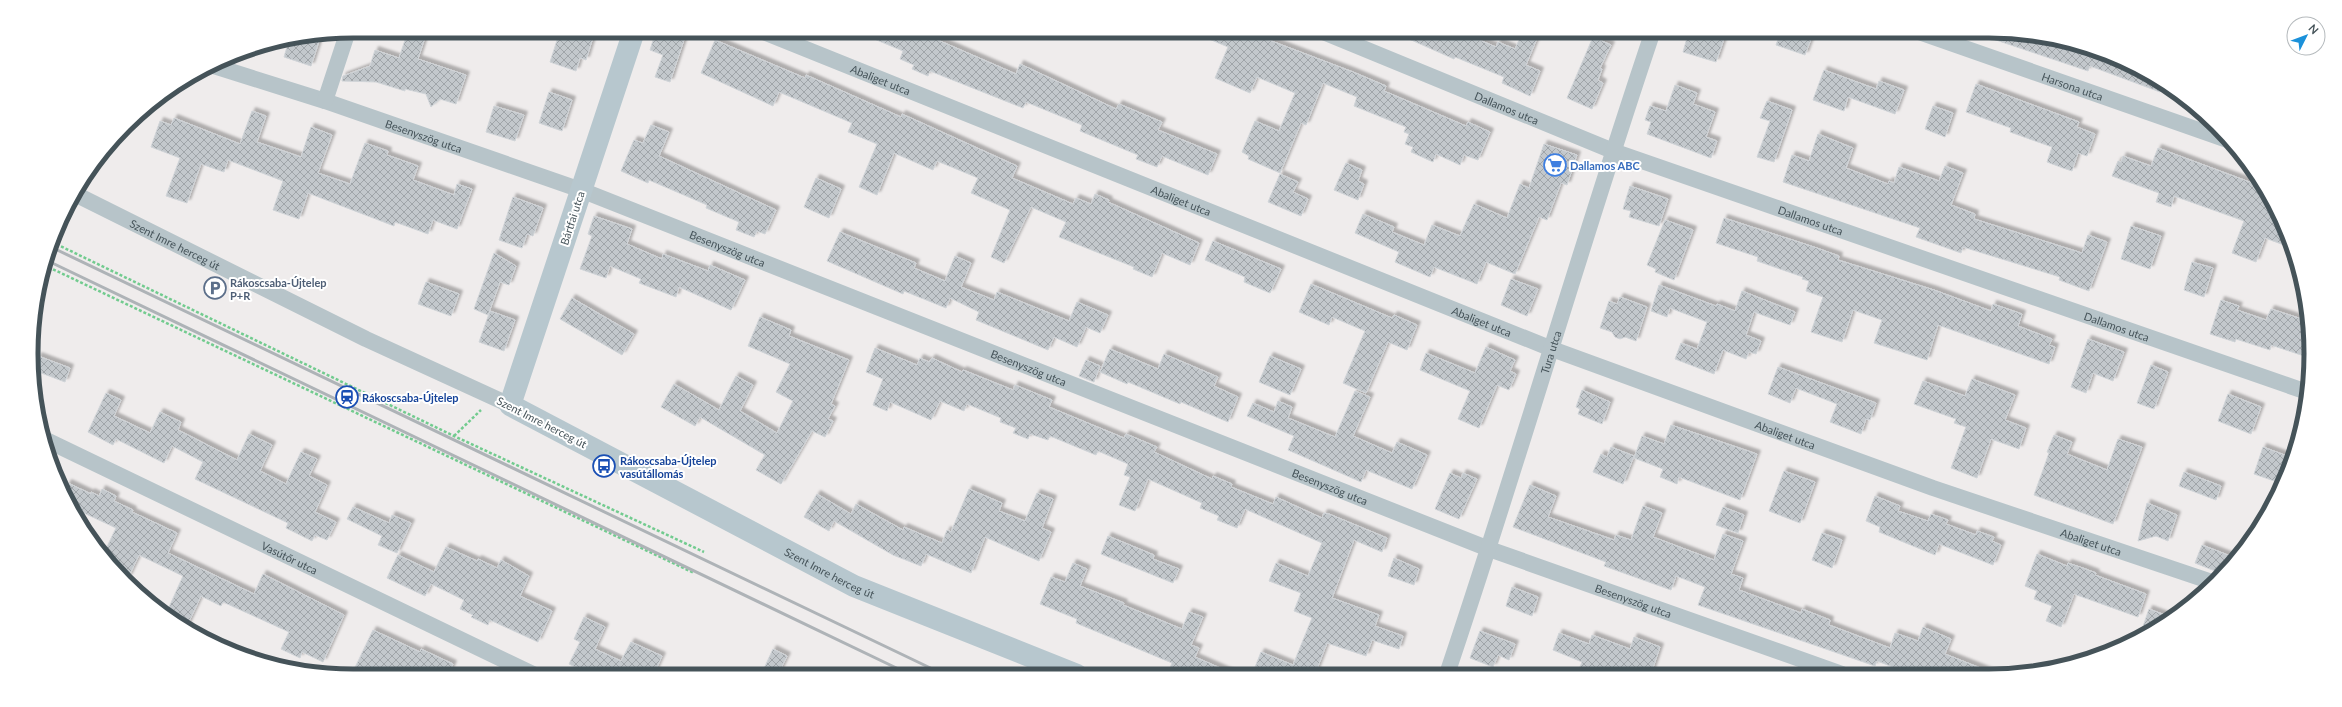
<svg xmlns="http://www.w3.org/2000/svg" width="2342" height="707" viewBox="0 0 2342 707" font-family="Lato,sans-serif">
<style>
.building{fill:url(#building-cross-hatch);stroke:#d0d4d8;filter:url(#shadow)}
.lines{fill:none;stroke-linecap:round;stroke-linejoin:round}
.path{stroke:#72cb8f;stroke-width:2.5;stroke-dasharray:3 2;stroke-linecap:butt}
.street{stroke:#b7c4c9;stroke-width:16}
.secondary{stroke:#b7c7ce;stroke-width:22}
.rail{stroke:#aeb3b7;stroke-width:3}
.labels{text-anchor:middle;dominant-baseline:central;stroke-width:4;stroke-linejoin:round;paint-order:stroke}
.street-label{font-size:11px;fill:#455359;stroke:#fff}
.shop-label{font-size:11px;font-weight:bold;fill:#366cbe;stroke:#fff;text-anchor:start}
.service-label{font-size:11px;font-weight:bold;fill:#4e5e75;stroke:#fff;text-anchor:start}
.transit-label{font-size:11px;font-weight:bold;fill:#164399;stroke:#fff;text-anchor:start}
.rim{fill:none;stroke:#455359;stroke-width:5}
</style>
<defs>
<pattern id="building-cross-hatch" width="8" height="8" patternUnits="userSpaceOnUse"><rect width="8" height="8" fill="#c3c8cc"/><path d="M0 0l8 8M0 8l8-8" fill="none" stroke="#a0a5a9"/></pattern>
<filter id="shadow"><feDropShadow dx="3.5" dy="-3.5" stdDeviation="1" flood-color="#0004"/></filter>
</defs>
<rect width="100%" height="100%" fill="#efecec"/>
<!-- building -->
<path class="building" d="M408 31H427L418 59 466 75 456 104 440 99 431 107 426 94 405 89V91L376 82 342 81 343 76 370 66 375 50 399 58Z
M560 31H595L586 60 580 58 576 71 550 62Z
M656 31H687L670 82 655 77 663 55 650 50Z
M855 31H917L1016 74 1020 64 1116 109 1119 104 1162 122 1158 130 1217 154 1208 175 1162 156 1157 167 1136 159 1138 155 1080 131 1082 125 1026 102 1023 108 930 71 928 76 912 69 914 65 900 59 903 51Z
M1190 31H1245L1353 72 1386 86 1384 91 1466 126 1468 122 1490 132 1478 160 1464 155 1460 165 1436 154 1433 162 1411 152 1413 147 1405 144 1409 134 1404 132 1406 127 1354 106 1357 97 1323 83 1306 125 1301 123 1280 173 1248 159 1249 156 1242 152 1255 121 1279 131 1295 93 1257 77 1250 93 1215 78 1228 47Z
M1391 31H1458L1496 47 1498 42 1515 49 1523 31H1540L1526 65 1540 71 1530 96 1502 83 1504 77 1455 57 1454 59Z
M1689 31H1709L1725 36 1716 62 1683 52Z
M1781 31H1814L1805 55 1776 45Z
M1985 31 2051 37 2112 55 2164 83 2160 92 2090 66 2088 71 1984 36Z
M304 36 319 41 311 66 284 57 290 37Z
M1593 37 1611 45 1600 68 1602 69 1598 80 1603 83 1592 109 1567 98Z
M715 40 805 78 806 75 901 117 902 114 1017 166 1012 178 1073 204 1076 198 1091 204 1095 194 1109 200 1108 202 1199 243 1190 265 1162 253 1152 277 1133 269 1134 267 1059 237 1066 222 1031 207 1004 263 991 257 1010 210 971 193 978 178 937 161 933 170 894 153 877 195 859 187 877 144 848 132 852 123 779 92 773 106 701 73Z
M1824 70 1876 89 1879 81 1904 90 1895 114 1848 97 1844 111 1813 100Z
M1976 84 2079 122 2077 127 2095 134 2087 156 2078 153 2072 171 2063 168 2047 162 2052 147 2010 132 2011 128 1966 112Z
M1675 85 1697 93 1693 104 1715 112 1706 137 1717 141 1711 158 1647 134 1651 122 1645 120 1650 106 1666 111Z
M549 92 572 100 562 131 539 123Z
M1767 101 1792 110 1774 162 1757 157 1770 121 1760 118Z
M494 106 524 115 515 141 486 132Z
M1933 106 1953 113 1945 137 1925 129Z
M252 111 266 116 257 142 301 157 311 127 332 135 318 173 350 184 365 143 388 151 387 155 418 166 413 180 454 195 457 184 472 189 457 229 433 220 428 234 395 222 394 226 308 193 299 219 273 210 283 181 228 160 224 172 201 164 187 203 166 196 180 158 151 147 160 121 171 125 174 118 240 144Z
M651 125 669 132 659 156 776 210 765 234 757 231 754 237 736 230 739 222 706 208 707 205 649 180 648 183 621 171 634 140 643 143Z
M1818 134 1853 148 1846 168 1888 184 1889 181 1894 183 1899 167 1939 181 1945 166 1963 173 1951 205 1975 214 1974 219 2082 253 2088 235 2107 242 2089 291 2059 280 2060 277 1963 247 1961 253 1916 237 1920 228 1783 182 1792 155 1809 161Z
M1544 144 1577 155 1567 185 1561 183 1547 220 1539 217 1515 274 1486 262 1477 284 1434 267 1430 277 1395 262 1399 252 1355 233 1363 214 1394 227 1392 232 1424 245 1432 225 1460 236 1474 204 1507 218 1520 184 1529 188Z
M2158 148 2263 187 2286 230 2292 248 2265 238 2256 262 2232 253 2244 221 2174 196 2171 207 2156 202 2159 193 2112 176 2118 161 2121 162 2123 156 2151 166Z
M1346 163 1362 170 1358 181 1364 184 1358 200 1334 190Z
M1280 174 1298 182 1293 192 1308 199 1301 216 1268 202Z
M816 178 841 189 829 218 804 207Z
M1630 186 1668 199 1659 226 1629 217 1631 211 1623 209Z
M513 197 543 208 533 236 527 234 522 248 499 240Z
M594 216 632 229 627 244 662 259 663 254 708 271 710 265 745 280 731 310 679 287 676 297 639 283 641 279 610 266 606 278 580 269 592 236 588 234Z
M1724 218 1814 247 1839 256 1838 260 1934 290 1991 311 1993 304 2022 314 2018 326 2052 339 2049 345 2055 347 2049 364 1938 325 1927 360 1874 343 1882 320 1853 310 1842 342 1811 332 1823 297 1806 291 1809 281 1802 279 1803 277 1757 261 1758 257 1716 243Z
M1665 220 1693 230 1674 280 1655 272 1656 269 1647 265Z
M2131 226 2161 236 2150 269 2121 259Z
M840 232 916 263 914 268 945 281 955 256 971 263 961 287 994 300 997 292 1069 321 1077 302 1108 315 1100 333 1086 327 1077 347 1054 337 1048 350 976 320 979 312 950 298 946 308 904 291 903 294 827 261Z
M1213 241 1281 269 1270 293 1244 282 1245 277 1205 260Z
M494 253 516 266 509 285 500 282 488 315 474 309Z
M2192 262 2213 268 2204 297 2184 290Z
M1511 279 1538 289 1527 316 1501 305Z
M426 282 459 294 451 316 418 304Z
M1311 284 1392 318 1394 315 1417 325 1407 350 1388 342 1366 393 1343 383 1365 331 1332 317 1329 325 1299 312Z
M1659 285 1716 306 1717 304 1735 311 1742 291 1795 312 1790 325 1754 312 1746 335 1761 341 1756 354 1749 352 1746 359 1723 350 1714 374 1675 359 1681 343 1697 349 1707 322 1670 308 1667 317 1651 311Z
M1620 297 1647 307 1636 341 1625 337 1620 339 1615 337 1612 332 1600 328 1609 301 1617 304Z
M572 298 634 334 622 355 560 319Z
M2221 300 2239 306 2237 310 2266 320 2271 309 2308 321 2310 358 2271 345 2270 350 2236 339 2235 342 2210 334Z
M490 311 515 320 504 351 479 342Z
M760 317 791 330 789 336 849 360 831 404 835 406 828 419 833 421 825 437 812 431 781 484 756 470 765 455 700 417 695 426 661 407 674 384 719 410 736 376 753 385 740 411 777 433 793 401 776 392 790 364 748 346Z
M2088 339 2124 352 2113 381 2093 373 2086 393 2071 387Z
M1486 347 1515 360 1510 371 1516 374 1509 390 1497 385 1479 428 1458 419 1470 391 1420 370 1426 353 1475 373Z
M875 348 917 365 920 358 929 362 932 358 962 372 963 370 1013 390 1015 385 1052 400 1049 407 1124 438 1126 434 1157 447 1154 452 1212 479 1213 476 1232 484 1231 487 1273 504 1276 497 1322 518 1324 513 1329 514 1387 538 1382 552 1354 540 1332 598 1379 615 1375 626 1403 636 1399 649 1372 640 1366 656 1327 643 1315 674 1252 675 1261 652 1293 665 1312 618 1294 611 1301 593 1269 581 1276 563 1308 576 1322 543 1245 509 1237 528 1217 520 1219 516 1200 508 1202 503 1148 479 1135 511 1119 505 1130 477 1124 475 1128 464 1098 451 1096 455 1050 436 1048 440 1030 434 1028 439 1013 433 1016 428 1000 422 1001 418 967 404 964 411 940 401 931 420 890 402 887 411 873 405 883 379 866 372Z
M1110 349 1158 369 1164 354 1218 377 1214 386 1238 397 1228 422 1181 402 1180 404 1128 382 1127 384 1100 372Z
M38 356 70 368 65 382 36 371Z
M1270 356 1301 369 1290 395 1259 382Z
M1086 360 1100 366 1094 382 1079 376Z
M2151 365 2168 372 2154 409 2137 403Z
M1778 367 1876 403 1870 420 1866 419 1861 434 1830 422 1837 404 1796 388 1790 403 1768 394Z
M1972 379 2015 395 2005 420 2026 428 2019 449 1991 439 1977 478 1951 468 1966 427 1954 423 1956 419 1914 404 1923 381 1965 396Z
M1582 390 1610 402 1602 424 1578 414 1580 409 1576 407Z
M1355 391 1370 397 1353 436 1392 453 1397 442 1427 455 1412 489 1366 470 1361 482 1327 467 1288 450 1294 436 1247 416 1253 403 1274 412 1278 401 1292 407 1288 418 1335 437Z
M106 393 121 400 114 416 150 433 160 412 181 422 178 430 237 460 249 434 272 445 260 471 286 484 301 452 317 459 309 476 327 485 315 512 336 522 327 540 315 535 312 541 286 528 288 523 195 479 203 462 172 446 164 463 116 439 113 445 88 432Z
M2228 394 2261 407 2251 434 2218 421Z
M1671 425 1757 454 1740 500 1679 477 1677 484 1660 477 1663 469 1634 458 1642 436 1664 444Z
M2054 435 2072 442 2067 454 2107 470 2118 439 2142 447 2113 524 2034 495 2049 453 2047 452Z
M1611 447 1634 456 1623 484 1593 472 1601 454 1607 457Z
M2263 447 2290 457 2280 483 2254 474Z
M1784 471 1815 482 1800 523 1769 511Z
M2184 472 2221 486 2216 500 2179 486Z
M1450 473 1461 478 1463 473 1477 479 1459 519 1435 509Z
M68 483 91 494V492L99 496 102 489 116 496 114 501 133 510 132 512 177 533 168 553 254 594 263 574 344 615 323 662 302 652 300 658 281 649 289 632 223 602 221 606 201 596 186 628 175 622 166 614 183 576 139 555 128 578 103 555 116 528 71 507 63 493Z
M1530 485 1556 496 1548 517 1614 540 1616 535 1631 540 1643 506 1662 513 1653 537 1714 560 1723 534 1743 541 1731 574 1743 578 1739 590 1801 613 1802 609 1830 620 1829 625 1890 648 1895 633 1918 641 1923 627 1951 639 1945 654 1993 673H1909L1877 661 1875 666 1698 605 1705 587 1676 576 1671 590 1604 566 1606 562 1513 527Z
M969 489 1002 503 999 511 1025 521 1037 493 1053 499 1042 528 1051 532 1039 561 985 537 971 573 926 554 921 566 893 555 834 521 829 531 804 517 817 494 851 514 856 504 903 530 904 527 942 543 947 530 951 532Z
M1875 496 1900 506 1898 511 1928 521 1931 514 1948 520 1946 524 1976 535 1977 531 1994 537 1992 541 2001 545 1993 565 1939 544 1935 555 1879 532 1880 527 1866 521Z
M2147 503 2177 515 2168 541 2156 536 2138 541Z
M353 507 389 523 392 515 411 523 397 553 378 545 382 536 347 519Z
M1723 507 1744 515 1738 533 1716 525Z
M1822 533 1842 540 1832 568 1812 560Z
M1108 536 1154 555 1153 559 1179 569 1173 583 1101 554Z
M2202 545 2233 557 2220 573 2195 563Z
M446 547 477 561 478 559 497 568 501 560 529 576 520 596 552 611 538 642 490 620 488 625 471 617 473 615 460 609 464 600 431 584 425 596 387 578 398 555 434 572Z
M2037 554 2067 566 2068 563 2083 568 2096 573 2095 575 2146 594 2138 617 2074 594 2061 627 2046 621 2052 606 2034 599 2037 591 2025 586Z
M1394 558 1419 569 1414 585 1388 576Z
M1073 563 1087 569 1080 586 1124 603 1123 605 1182 629 1189 612 1203 617 1191 645 1199 648 1195 657 1236 675H1167L1172 663 1076 623 1077 619 1040 604 1051 577 1065 582Z
M1512 587 1538 597 1532 616 1506 606Z
M2149 609 2170 617 2139 638Z
M584 617 605 627 595 649 621 661 631 642 662 656 653 676H593L569 664 580 642 574 639Z
M373 630 420 652 421 649 453 664 448 676H410L393 668 389 676H351Z
M1480 631 1515 644 1509 660 1498 655 1493 667 1470 658Z
M1559 633 1589 644 1592 635 1630 649 1634 637 1660 647 1651 674H1577L1582 662 1553 650Z
M773 649 787 656 778 675H761Z"/>
<g class="lines">
<!-- path -->
<path class="path" d="M52 242 454 436 704 552
M44 265 694 573
M454 436 481 410"/>
<!-- street -->
<g class="street">
<path id="s1" d="M761 31 1552 349 1933 488 2212 582"/>
<path id="s2" d="M1321 31 1613 151 2307 392"/>
<path id="s3" d="M1916 31 2230 141"/>
<path id="s4" d="M214 66 325 101 581 190 1489 549 1842 674"/>
<path d="M325 101 348 31"/>
<path id="s5" d="M75 194 366 339 510 405"/>
<path id="s6" d="M42 438 537 676"/>
<path id="s7" d="M1447 674C1519 461 1581 244 1653 31"/>
</g>
<!-- secondary -->
<path class="secondary" id="s8" d="M634 31 510 405 854 586 1077 675"/>
<!-- rail -->
<path class="rail" d="M51 247 945 675
M46 260 911 675"/>
</g>
<!-- icons -->
<defs>
<g id="supermarket-ring" transform="scale(1.15)"><circle r="9.5" fill="#fff" stroke="#3f7fe0" stroke-width="1.5"/><path d="M-6-5.5h2.5l.6 2H6L4.5 2H-2.5L-4.4-4H-6ZM-1.5 3.2a1.3 1.3 0 1 0 .1 0ZM3 3.2a1.3 1.3 0 1 0 .1 0Z" fill="#3f7fe0"/></g>
<g id="parking-ring" transform="scale(1.15)"><circle r="9.5" fill="#fff" stroke="#5c6f8a" stroke-width="1.5"/><path d="M-3.5-5.5H1a3.5 3.5 0 0 1 0 7H-1V5.5H-3.5ZM-1-3.4V-.6H.8a1.4 1.4 0 0 0 0-2.8Z" fill="#5c6f8a"/></g>
<g id="station-ring" transform="scale(1.15)"><circle r="9.5" fill="#fff" stroke="#1a4fb4" stroke-width="1.5"/><path d="M-3-6H3Q5-6 5-4V2Q5 4 3 4L4.5 6H3L1.5 4h-3L-3 6H-4.5L-3 4Q-5 4-5 2V-4Q-5-6-3-6ZM-3.5-4v3h7v-3ZM-3.5 1v1.5H-2V1ZM2 1v1.5H3.5V1Z" fill="#1a4fb4"/></g>
<g id="bus-ring" transform="scale(1.15)"><circle r="9.5" fill="#fff" stroke="#1a4fb4" stroke-width="1.5"/><path d="M-5-6H5V4H4V6H2V4H-2V6H-4V4H-5ZM-3.5-4V0h7V-4ZM-3.5 1.2v1.5H-2V1.2ZM2 1.2v1.5H3.5V1.2Z" fill="#1a4fb4"/></g>
</defs>
<g fill-rule="evenodd">
<use href="#supermarket-ring" x="1555" y="165"/>
<use href="#parking-ring" x="215" y="288"/>
<use href="#station-ring" x="347" y="397"/>
<use href="#bus-ring" x="604" y="466"/>
</g>
<g class="labels">
<!-- street labels -->
<g class="street-label">
<text stroke="none"><textPath href="#s1" startOffset="129">Abaliget utca</textPath></text>
<text stroke="none"><textPath href="#s3" startOffset="166">Harsona utca</textPath></text>
<text stroke="none"><textPath href="#s2" startOffset="201">Dallamos utca</textPath></text>
<text stroke="none"><textPath href="#s4" startOffset="221">Besenyszög utca</textPath></text>
<text stroke="none"><textPath href="#s1" startOffset="453">Abaliget utca</textPath></text>
<text transform="translate(572 218) rotate(-72)">Bártfai utca</text>
<text stroke="none"><textPath href="#s2" startOffset="525">Dallamos utca</textPath></text>
<text stroke="none"><textPath href="#s5" startOffset="112">Szent Imre herceg út</textPath></text>
<text stroke="none"><textPath href="#s4" startOffset="545">Besenyszög utca</textPath></text>
<text stroke="none"><textPath href="#s1" startOffset="777">Abaliget utca</textPath></text>
<text stroke="none"><textPath href="#s2" startOffset="849">Dallamos utca</textPath></text>
<text stroke="none"><textPath href="#s7" startOffset="338">Tura utca</textPath></text>
<text stroke="none"><textPath href="#s4" startOffset="869">Besenyszög utca</textPath></text>
<text transform="translate(542 422) rotate(27)">Szent Imre herceg út</text>
<text stroke="none"><textPath href="#s1" startOffset="1101">Abaliget utca</textPath></text>
<text stroke="none"><textPath href="#s4" startOffset="1193">Besenyszög utca</textPath></text>
<text stroke="none"><textPath href="#s1" startOffset="1425">Abaliget utca</textPath></text>
<text stroke="none"><textPath href="#s6" startOffset="275">Vasútőr utca</textPath></text>
<text stroke="none"><textPath href="#s8" startOffset="755">Szent Imre herceg út</textPath></text>
<text stroke="none"><textPath href="#s4" startOffset="1517">Besenyszög utca</textPath></text>
</g>
<!-- shop labels -->
<g class="shop-label">
<text x="1570" y="165">Dallamos ABC</text>
</g>
<!-- service labels -->
<g class="service-label">
<text x="230" y="282">Rákoscsaba-Újtelep<tspan x="230" dy="13">P+R</tspan></text>
</g>
<!-- transit labels -->
<g class="transit-label">
<text x="362" y="397">Rákoscsaba-Újtelep</text>
<text x="620" y="460">Rákoscsaba-Újtelep<tspan x="620" dy="13">vasútállomás</tspan></text>
</g>
</g>
<!-- crop -->
<path d="M0 0H2342V707H0ZM353 38H1989A315 315 0 0 1 2304 353V354A315 315 0 0 1 1989 669H353A315 315 0 0 1 38 354V353A315 315 0 0 1 353 38Z" fill="#fff" fill-rule="evenodd"/>
<path class="rim" d="M353 38H1989A315 315 0 0 1 2304 353V354A315 315 0 0 1 1989 669H353A315 315 0 0 1 38 354V353A315 315 0 0 1 353 38Z"/>
<!-- north arrow -->
<g transform="translate(2306 36) rotate(48)"><circle r="19" fill="#ffffff" stroke="#b5babd"/>
<path d="M0-3L7 15L0 10L-7 15Z" fill="#1b91da"/>
<text y="-6" font-size="11" font-weight="bold" text-anchor="middle" fill="#455359">N</text>
</g>
</svg>
